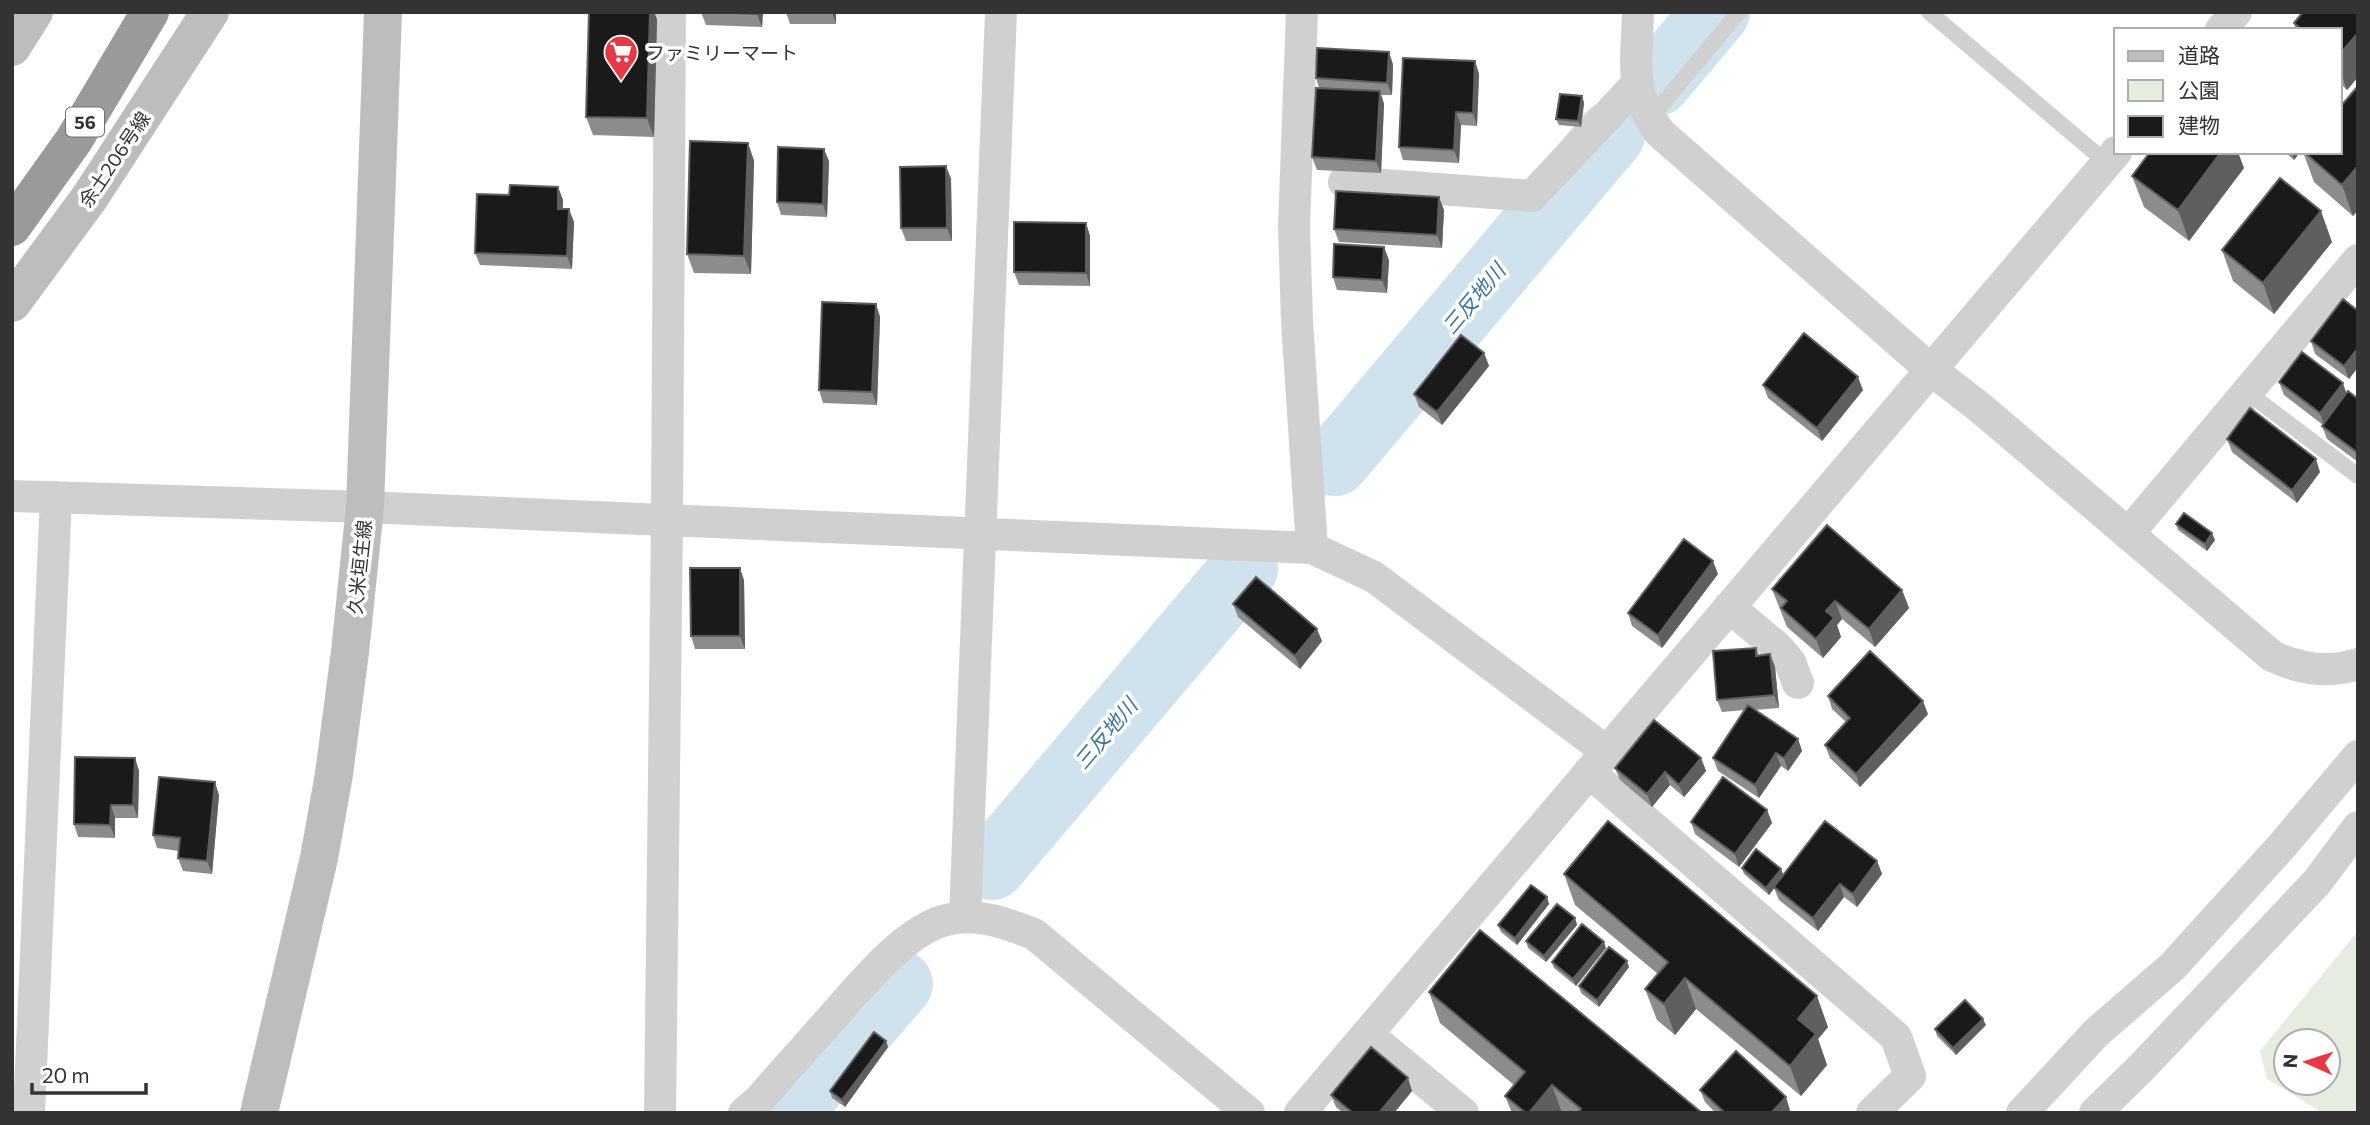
<svg xmlns="http://www.w3.org/2000/svg" width="2370" height="1125" viewBox="0 0 2370 1125" font-family="Commissioner,'Noto Sans JP',sans-serif">
<style>
.green{fill:#e6ecdf;fill-rule:evenodd}
.lines{fill:none;stroke-linecap:round;stroke-linejoin:round}
.river{stroke:#cfe2ee;stroke-width:68}
.lane{stroke:#d0d0d0;stroke-width:16}
.street{stroke:#d0d0d0;stroke-width:32}
.secondary{stroke:#bdbdbd;stroke-width:38}
.highway{stroke:#9a9a9a;stroke-width:38}
.wall{fill:#8c8c8c}
.shaded-wall{fill:#5f5f5f}
.building{fill:#1a1a1a;stroke:#5f5f5f;stroke-width:2}
.labels{text-anchor:middle;dominant-baseline:central;stroke-width:7;stroke-linejoin:round;paint-order:stroke}
.shield{fill:#fff;stroke:#707070;stroke-width:2}
.shield-label{font-size:18px;font-weight:bold;fill:#333}
.poi-label{font-size:19px;fill:#333;stroke:#fff;text-anchor:start}
.street-label{font-size:19px;fill:#333;stroke:#fff}
.water-label{font-size:21px;font-style:italic;fill:#3f7597;stroke:#fff}
</style>
<rect width="100%" height="100%" fill="#fff"/>
<!-- green -->
<path class="green" d="M2358 931V1113H2323L2267 1079 2260 1051ZM2286 1041H2328V1083H2286Z"/>
<g class="lines">
<!-- river -->
<path class="river" d="M1657 82 1716 12
M1335 462 1611 135
M992 866 1244 569
M787 1113 899 984"/>
<!-- lane -->
<path class="lane" d="M1929 12 2107 163
M1650 119 1739 12
M2247 392 2358 476"/>
<!-- street -->
<path class="street" d="M1302 12 1294 226 1297 321 1312 548
M1638 12C1637 62 1628 88 1659 132L1930 369 1978 406 2272 656C2300 669 2328 674 2358 664
M2221 30 2236 12
M1344 182 1532 196 1636 85
M12 496 365 507 1312 548 1374 577 1606 751
M2128 534 2358 260
M1729 607 1777 647 1790 662 1798 683
M1589 772 1896 1037 1910 1076 1872 1113
M965 917 1001 12
M1367 1034 1463 1113
M29 1113 56 497
M660 1113 667 519 670 12
M744 1113 759 1100C783 1073 806 1047 830 1020 859 988 903 931 946 920 977 912 1005 923 1034 934L1249 1113
M1300 1113 2116 152
M2022 1113 2096 1033 2173 966 2281 847 2358 756
M2095 1113 2143 1066 2317 882 2358 827"/>
<!-- secondary -->
<path class="secondary" d="M12 47 34 12
M12 303 90 197 210 12
M259 1113 319 858 334 774 350 652 365 507 383 12"/>
<!-- highway -->
<path class="highway" d="M12 227 74 140 150 12"/>
</g>
<!-- wall -->
<path class="wall" d="M701 12H763L762 27 706 25Z
M786 12H836V24H790Z
M2358 12V77L2347 90 2340 83V30H2296L2294 23Z
M657 19 654 137 593 135 586 117Z
M1389 52 1393 65 1392 95H1381L1384 104 1381 173 1317 170 1312 157 1319 88 1316 78Z
M1475 61 1479 74 1477 126 1461 125 1459 163 1403 160 1399 147Z
M2358 86V210L2353 216 2314 182 2303 152H2340Z
M1582 96 1584 103 1581 127 1559 125 1556 119Z
M748 143 754 161 751 274 694 273 687 254Z
M2285 152H2300L2294 160Z
M829 161 827 217 781 215 777 202Z
M946 166 951 179 952 241H906L901 228Z
M2244 168 2189 241 2144 207 2132 176Z
M558 187 563 200V209L574 222 572 269 480 265 475 253 509 195Z
M1444 210 1442 248 1339 242 1334 229Z
M1086 223 1090 236V286L1019 285 1014 272Z
M2332 242 2274 314 2233 281 2222 250Z
M1389 260 1387 293 1337 290 1333 277Z
M876 304 880 317 877 405 823 403 819 390Z
M2358 311V367L2349 379 2315 354 2311 341Z
M1484 353 1489 366 1442 425 1419 407 1414 394Z
M2279 382 2346 393 2358 399V462L2327 439 2322 426 2323 425 2284 395Z
M1763 385 1863 390 1822 441 1768 398Z
M2227 439 2320 472 2297 503 2232 452Z
M2176 524 2215 540 2207 551 2178 530Z
M1718 574 1662 648 1632 626 1628 613Z
M744 580 745 649H695L691 636Z
M1772 589 1902 590 1909 608 1875 647 1842 619 1837 625 1841 637 1823 658 1787 627Z
M1233 604 1322 641 1300 669 1238 617Z
M1756 648 1759 655 1770 654 1775 667 1779 708 1754 710 1798 739 1802 751 1788 771 1781 766 1759 798 1718 771 1713 758 1745 710 1722 712 1717 700Z
M1828 696 1928 714 1860 787 1830 758 1825 745 1846 722 1832 709Z
M135 758 139 771 138 818H115V838L78 837 74 824Z
M1701 758 1706 771 1684 797 1670 785 1652 807 1620 780 1615 768Z
M219 795 212 874 183 871 178 858 179 851 157 848 153 835Z
M1767 810 1772 823 1739 867 1695 834 1691 822Z
M1877 861 1882 874 1857 907 1844 897 1818 931 1779 900 1774 888 1769 895 1744 874 1742 868 1781 869 1783 875Z
M1564 874 1828 1027 1818 1039 1827 1065 1801 1096 1696 1009 1675 1035 1657 1020 1645 989 1658 974 1575 905Z
M1547 897 1549 904 1517 945 1501 932 1498 925Z
M1575 918 1577 925 1546 962 1528 948 1526 941Z
M1606 948 1576 986 1554 968 1552 962Z
M1629 967 1599 1007 1581 993 1579 986Z
M1429 992 1702 1113H1512L1505 1096 1514 1085 1440 1023Z
M1986 1025 1956 1055 1937 1036 1935 1029Z
M886 1041 888 1047 845 1107 832 1098 830 1091Z
M1700 1090 1790 1110 1788 1113H1716L1705 1102Z
M1412 1091 1394 1113H1343L1336 1107 1331 1095Z"/>
<!-- shaded-wall -->
<path class="shaded-wall" d="M650 12H654L657 19 654 137 647 118Z
M758 12H763L762 27 757 14Z
M832 12H836V24Z
M2358 33V77L2347 90 2340 70V54Z
M1389 52 1393 65 1392 95 1387 83Z
M1475 61 1479 74 1477 126 1473 113Z
M1380 91 1384 104 1381 173 1376 161Z
M1582 96 1584 103 1581 127 1578 121Z
M1456 112 1461 125 1459 163 1454 150Z
M748 143 754 161 751 274 744 256Z
M824 149 829 161 827 217 823 204Z
M2221 152H2238L2244 168 2189 241 2178 210Z
M2292 152H2300L2294 160Z
M946 166 951 179 952 241 947 228Z
M2358 166V210L2353 216 2342 185Z
M558 187 563 200 562 222 558 209Z
M1439 197 1444 210 1442 248 1437 235Z
M569 209 574 222 572 269 567 256Z
M2321 211 2332 242 2274 314 2263 283Z
M1086 223 1090 236V286L1086 273Z
M1384 247 1389 260 1387 293 1382 280Z
M876 304 880 317 877 405 872 392Z
M2358 348V367L2349 379 2344 366Z
M1484 353 1489 366 1442 425 1437 412Z
M1858 377 1863 390 1822 441 1817 428Z
M2343 383 2347 395 2324 426 2320 413Z
M2316 459 2320 472 2297 503 2292 490Z
M2212 533 2215 540 2207 551 2205 544Z
M1713 561 1718 574 1662 648 1658 635Z
M740 568 744 580 745 649 740 636Z
M1902 590 1909 608 1875 647 1869 629Z
M1835 601 1842 619 1837 625 1841 637 1823 658 1816 639 1826 611Z
M1317 629 1322 641 1300 669 1295 656Z
M1770 654 1775 667 1779 708 1774 695Z
M1923 701 1928 714 1860 787 1856 774Z
M1798 739 1802 751 1788 771 1784 758Z
M1776 753 1781 766 1759 798 1755 785Z
M135 758 139 771 138 818 133 805Z
M1701 758 1706 771 1684 797 1679 785Z
M1665 772 1670 785 1652 807 1647 794Z
M215 782 219 795 212 874 207 861Z
M111 805 115 818V838L110 825Z
M1767 810 1772 823 1739 867 1735 854Z
M1877 861 1882 874 1857 907 1853 894Z
M1781 869 1784 876 1769 895 1766 888Z
M1840 884 1844 897 1818 931 1813 918Z
M1547 897 1549 904 1517 945 1515 938Z
M1575 918 1577 925 1546 962 1544 956Z
M1604 942 1606 948 1576 986 1573 979Z
M1627 961 1629 967 1599 1007 1597 1000Z
M1685 978 1696 1009 1675 1035 1664 1004Z
M1817 996 1828 1027 1818 1039 1827 1065 1801 1096 1790 1066 1798 1019Z
M1983 1019 1986 1025 1956 1055 1953 1048Z
M886 1041 888 1047 845 1107 842 1100Z
M1408 1078 1412 1091 1394 1113H1379Z
M1552 1085 1562 1113H1529Z
M1786 1097 1790 1110 1788 1113H1771Z"/>
<!-- building -->
<path class="building" d="M589 12H650L647 118 586 117Z
M713 12H758L757 14Z
M2303 12H2358V33L2340 54V30H2302L2294 23Z
M1317 48 1389 52 1387 83 1316 78Z
M1403 58 1475 61 1473 113 1456 112 1454 150 1399 147Z
M2358 86V166L2342 185 2304 152H2340V107Z
M1316 88 1380 91 1376 161 1312 157Z
M1560 94 1582 96 1578 121 1556 119Z
M690 141 748 143 744 256 687 254Z
M778 147 824 149 823 204 777 202Z
M2150 152H2221L2178 210 2132 176Z
M946 166 947 228H901L900 167Z
M2280 178 2321 211 2263 283 2222 250Z
M510 185 558 187V209H569L567 256 475 253 477 194 509 195Z
M1336 191 1439 197 1437 235 1334 229Z
M1014 222 1086 223V273L1014 272Z
M1334 244 1384 247 1382 280 1333 277Z
M2343 299 2358 311V348L2344 366 2311 341Z
M822 302 876 304 872 392 819 390Z
M1804 333 1858 377 1817 428 1763 385Z
M1461 335 1484 353 1437 412 1414 394Z
M2302 352 2343 383 2320 413 2279 382Z
M2348 391 2358 399V453L2322 426Z
M2250 408 2316 459 2292 490 2227 439Z
M2184 513 2212 533 2205 544 2176 524Z
M1827 525 1902 590 1869 629 1835 601 1826 611 1834 618 1816 639 1781 608 1787 601 1772 589Z
M1684 539 1713 561 1658 635 1628 613Z
M690 568H740V636H691Z
M1256 577 1317 629 1295 656 1233 604Z
M1756 648V656L1770 654 1774 695 1717 700 1713 651Z
M1870 651 1923 701 1856 774 1825 745 1850 718 1828 696Z
M1748 705 1798 739 1784 758 1776 753 1755 785 1713 758Z
M1654 720 1701 758 1679 785 1665 772 1647 794 1615 768Z
M75 757 135 758 133 805H111L110 825 74 824Z
M159 777 215 782 207 861 178 858 180 838 153 835Z
M1723 777 1767 810 1735 854 1691 822Z
M1608 821 1817 996 1798 1019 1816 1034 1790 1066 1685 978 1664 1004 1645 989 1668 962 1564 874Z
M1825 821 1877 861 1853 894 1840 884 1813 918 1774 887Z
M1756 849 1781 869 1766 888 1742 868Z
M1531 885 1547 897 1515 938 1498 925Z
M1557 904 1575 918 1544 956 1526 941Z
M1582 924 1604 942 1573 979 1552 962Z
M1480 930 1702 1113H1578L1581 1109 1552 1085 1529 1113H1526L1505 1096 1525 1072 1429 992Z
M1609 947 1627 961 1597 1000 1579 986Z
M1965 1000 1983 1019 1953 1048 1935 1029Z
M874 1032 886 1041 842 1100 830 1091Z
M1371 1047 1408 1078 1379 1113H1353L1331 1095Z
M1736 1051 1786 1097 1771 1113H1725L1700 1090Z"/>
<!-- icons -->
<defs>
<g id="supermarket-pin" transform="scale(1.75)"><path d="M0 17L-7.5 6A9.5 9.5 0 1 1 7.5 6Z" fill="#e63946" stroke="#fff"/><path d="M-6-5.5h2.5l.6 2H6L4.5 2H-2.5L-4.4-4H-6ZM-1.5 3.2a1.3 1.3 0 1 0 .1 0ZM3 3.2a1.3 1.3 0 1 0 .1 0Z" fill="#fff"/></g>
</defs>
<g fill-rule="evenodd">
<use href="#supermarket-pin" x="621" y="52"/>
</g>
<g class="labels">
<!-- shield labels -->
<rect class="shield" x="66" y="107.5" width="38" height="29" rx="5"/>
<g class="shield-label">
<text x="85" y="122">56</text>
</g>
<!-- poi labels -->
<g class="poi-label">
<text x="646" y="52">ファミリーマート</text>
</g>
<!-- street labels -->
<g class="street-label">
<text transform="translate(114 159) rotate(-56)">余土206号線</text>
<text transform="translate(359 567) rotate(-84)">久米垣生線</text>
</g>
<!-- water labels -->
<g class="water-label">
<text transform="translate(1473 298) rotate(-50)">三反地川</text>
<text transform="translate(1105 733) rotate(-50)">三反地川</text>
</g>
</g>
<!-- border -->
<rect width="2370" height="1125" fill="none" stroke="#333333" stroke-width="28"/>
<!-- legend -->
<rect x="2114" y="28" width="228" height="126" fill="#ffffff" stroke="#adadad" stroke-width="2"/>
<rect x="2128" y="51" width="35" height="10" fill="#bdbdbd" stroke="#adadad" stroke-width="2"/>
<text x="2178" y="63" font-size="21" fill="#333333">道路</text>
<rect x="2128" y="80" width="35" height="21" fill="#e6ecdf" stroke="#adadad" stroke-width="2"/>
<text x="2178" y="98" font-size="21" fill="#333333">公園</text>
<rect x="2128" y="116" width="35" height="21" fill="#1a1a1a" stroke="#adadad" stroke-width="2"/>
<text x="2178" y="133" font-size="21" fill="#333333">建物</text>
<!-- north arrow -->
<g transform="translate(2307 1062) rotate(273)"><circle r="33" fill="#ffffff" stroke="#adadad" stroke-width="2"/>
<path d="M0-5L12 26L0 18L-12 26Z" fill="#e63946"/>
<text y="-10" font-size="19" font-weight="bold" text-anchor="middle" fill="#333333">N</text>
</g>
<!-- scale -->
<path d="M32 1083v10h114v-10" fill="none" stroke="#333333" stroke-width="3.5"/>
<text x="42" y="1083" font-size="21" fill="#333333" stroke="#ffffff" stroke-width="5" paint-order="stroke">20 m</text>
</svg>
